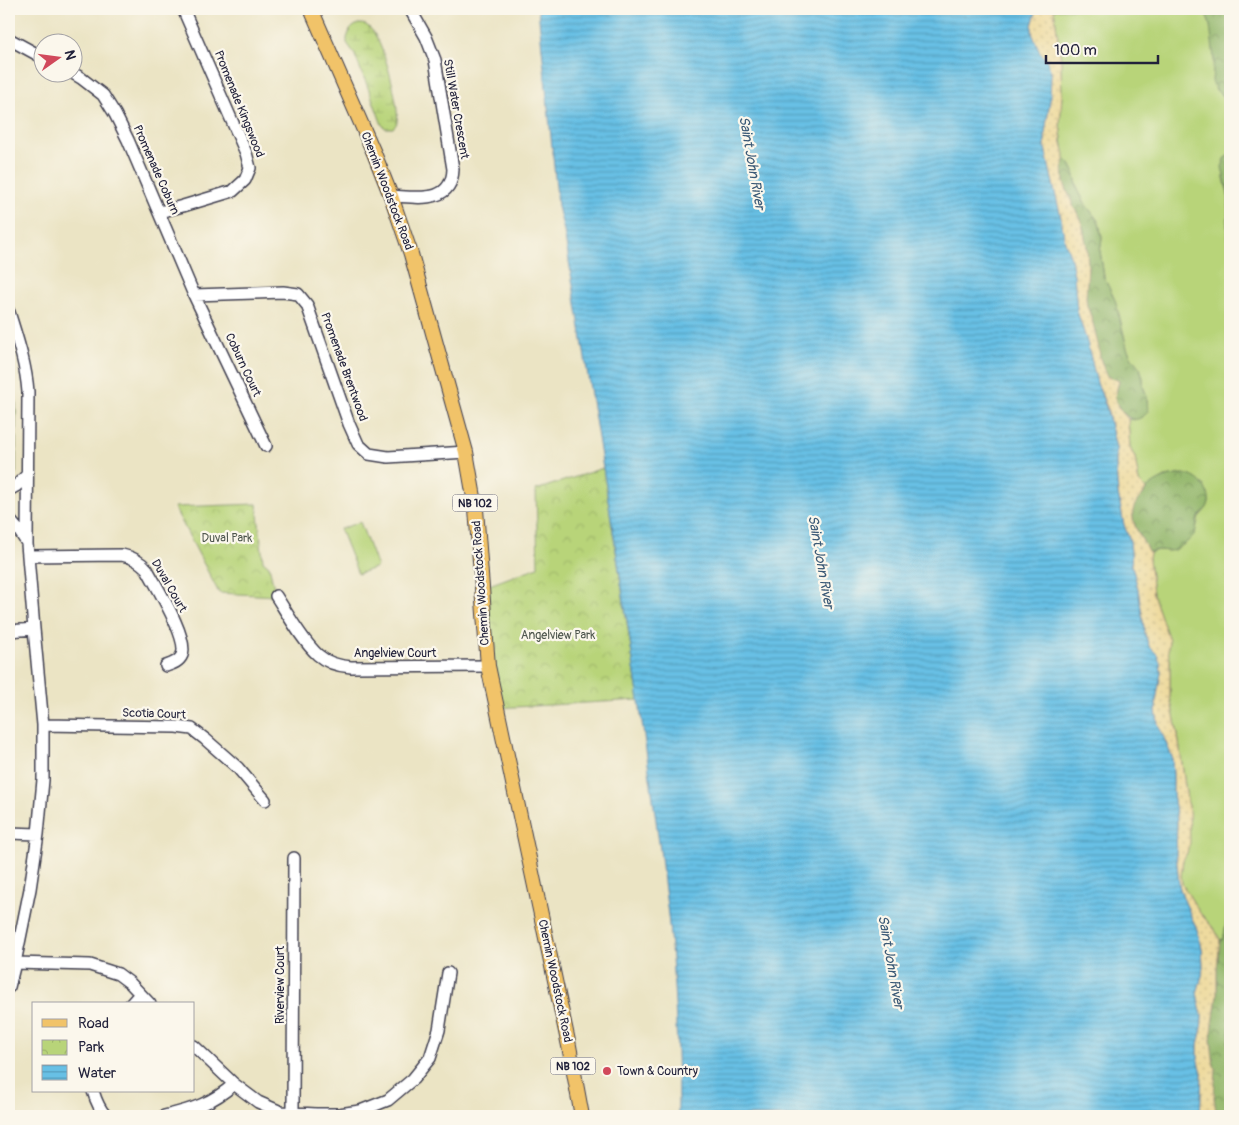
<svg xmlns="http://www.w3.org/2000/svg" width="1239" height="1125" viewBox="0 0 1239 1125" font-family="Pangolin,sans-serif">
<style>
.grass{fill:#b8d479;stroke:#6d7b5a}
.forest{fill:url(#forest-crowns);stroke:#5a6c52}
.wetland{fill:url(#wetland-marsh);stroke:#6d7b5a}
.sand{fill:url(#sand-dots);stroke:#887e6c}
.park{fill:url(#park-crowns);stroke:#6d7b5a}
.water{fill:url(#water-rules);stroke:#457190}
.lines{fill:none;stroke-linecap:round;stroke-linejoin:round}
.minor-casing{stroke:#403f50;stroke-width:14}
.major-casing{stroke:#403f50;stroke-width:16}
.minor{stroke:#fff;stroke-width:11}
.major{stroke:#f1c369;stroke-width:14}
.poi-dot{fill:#d1495b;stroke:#fbf7ec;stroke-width:2}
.labels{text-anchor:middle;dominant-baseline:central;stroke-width:4.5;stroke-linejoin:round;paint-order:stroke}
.shield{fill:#fbf7ec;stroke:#636270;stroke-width:1}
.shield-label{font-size:11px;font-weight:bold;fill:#22223b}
.street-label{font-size:12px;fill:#22223b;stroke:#fbf7ec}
.park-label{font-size:12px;fill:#4f574e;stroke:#fbf7ec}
.poi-label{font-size:12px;fill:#22223b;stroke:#fbf7ec;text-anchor:start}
.water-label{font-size:14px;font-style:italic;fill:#3a5976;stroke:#fbf7ec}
</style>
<defs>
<pattern id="forest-crowns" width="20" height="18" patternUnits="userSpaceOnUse" patternTransform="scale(1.25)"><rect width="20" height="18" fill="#92b669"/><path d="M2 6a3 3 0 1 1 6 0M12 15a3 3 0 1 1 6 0" fill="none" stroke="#779458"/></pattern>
<pattern id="wetland-marsh" width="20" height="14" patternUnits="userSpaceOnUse" patternTransform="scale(1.25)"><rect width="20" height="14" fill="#b8d479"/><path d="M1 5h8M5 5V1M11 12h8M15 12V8" fill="none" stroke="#9eb66a"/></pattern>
<pattern id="sand-dots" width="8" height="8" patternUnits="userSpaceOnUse" patternTransform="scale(1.25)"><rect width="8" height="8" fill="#eeda9e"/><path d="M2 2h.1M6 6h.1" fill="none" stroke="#ccbb89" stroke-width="1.8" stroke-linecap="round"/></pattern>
<pattern id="park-crowns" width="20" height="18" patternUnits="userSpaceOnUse" patternTransform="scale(1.25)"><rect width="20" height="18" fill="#b8d479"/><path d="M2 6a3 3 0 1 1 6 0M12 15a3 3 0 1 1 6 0" fill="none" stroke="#9eb66a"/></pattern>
<pattern id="water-rules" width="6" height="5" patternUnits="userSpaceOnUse" patternTransform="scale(1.25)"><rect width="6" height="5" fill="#68c0e5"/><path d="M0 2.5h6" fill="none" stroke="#559cbb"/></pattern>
</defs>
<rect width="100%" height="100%" fill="#fbf7ec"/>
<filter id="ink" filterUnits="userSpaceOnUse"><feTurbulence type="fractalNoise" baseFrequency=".02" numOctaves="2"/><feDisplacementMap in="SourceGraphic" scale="10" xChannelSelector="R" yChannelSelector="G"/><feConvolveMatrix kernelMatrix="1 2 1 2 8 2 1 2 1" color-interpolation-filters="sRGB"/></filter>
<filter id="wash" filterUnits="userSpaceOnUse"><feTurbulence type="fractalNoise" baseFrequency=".0096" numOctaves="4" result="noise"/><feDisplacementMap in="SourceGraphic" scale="20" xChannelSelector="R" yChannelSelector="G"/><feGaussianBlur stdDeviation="1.12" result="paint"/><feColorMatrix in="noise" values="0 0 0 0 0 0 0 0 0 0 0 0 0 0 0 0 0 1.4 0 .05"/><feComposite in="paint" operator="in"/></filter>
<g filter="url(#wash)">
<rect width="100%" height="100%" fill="#ebe4c4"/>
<!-- grass -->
<path class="grass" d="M1054 9H1200L1207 16 1210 25 1213 38 1216 90 1226 98 1230 104V153L1225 159 1224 178 1229 199 1228 238 1230 250V837C1227 857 1231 877 1230 897 1230 910 1226 923 1224 936L1223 939 1220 940 1215 930 1200 913 1182 884 1181 876 1183 859 1187 853 1189 806 1187 800 1178 735 1170 697V659L1167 651 1169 640 1153 594 1149 559 1150 553 1157 550 1168 551 1187 542 1195 533 1199 517 1206 509 1209 503 1208 493 1205 490 1204 485 1184 474 1165 477 1146 489 1139 482 1135 458 1130 448 1128 419 1134 420 1147 401V397L1143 386V378L1140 368 1132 358 1127 348 1119 314 1104 277 1100 251 1102 238 1099 222 1086 205 1078 190 1074 172 1070 164 1065 159 1060 124 1062 95 1061 70V61Z
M360 522 377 567 358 574 340 529Z"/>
<!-- forest -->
<path class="forest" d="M1200 9H1225L1230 17V104L1226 98 1216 90 1212 81 1214 58 1210 25 1207 16Z
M1230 153V250L1227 224 1229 199 1222 167 1225 159Z
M1065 159 1070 164 1074 172 1078 190 1086 205 1099 222 1102 238 1100 251 1104 277 1115 300 1127 348 1132 358 1140 368 1143 378V386L1147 397 1148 412C1138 422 1131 422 1122 411 1119 408 1115 402 1115 397 1116 393 1118 386 1119 381L1115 379 1110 378 1106 375 1104 368 1100 358 1092 319 1087 306 1086 298 1088 267 1087 247 1081 219 1074 208 1064 183 1063 166Z
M9 365 16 402V473L9 475Z
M1184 474C1194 476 1200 480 1205 488 1207 493 1210 496 1209 503 1207 510 1201 512 1198 518 1196 523 1197 528 1195 533 1191 540 1181 547 1174 550 1169 552 1164 550 1159 550 1154 550 1152 552 1148 552 1143 539 1129 522 1133 507 1136 499 1144 497 1146 489 1160 478 1167 476 1184 474Z
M1230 898V1116H1216V1111L1214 1098 1215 1068 1214 1066 1211 1040 1217 995V968L1220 940 1223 939 1224 936Z"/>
<!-- wetland -->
<path class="wetland" d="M358 24C362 24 365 24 369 27 383 39 400 104 397 122 396 125 395 126 393 128H385L382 125 371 95 354 53 347 43V38L350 30 353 27Z"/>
<!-- sand -->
<path class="sand" d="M1037 9H1054L1061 61V70L1062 95 1060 124 1062 143 1065 154 1063 166 1064 183 1074 208 1081 219 1087 247 1088 267 1086 298 1087 306 1092 319 1099 348 1100 358 1106 375 1110 378 1115 379 1119 381 1115 397 1118 407 1128 419 1130 448 1135 458 1139 482 1146 489C1144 496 1138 498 1135 505 1127 521 1142 537 1148 551L1150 553 1149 559 1153 594 1169 640 1168 651 1170 659V697L1178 735 1187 800 1189 806 1190 843 1187 853 1183 860 1181 876 1182 884 1200 913 1215 930 1220 940 1217 968V995L1211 1040 1214 1066 1216 1068 1214 1098 1216 1111V1116H1200L1202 1073 1198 1058V1044L1201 1032 1202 1016 1197 993 1202 976 1203 967 1202 948 1197 930 1181 893 1179 885 1176 854 1177 821 1173 793V776L1172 757 1158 724 1156 711V701L1161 673 1160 662 1157 654 1149 646 1145 634 1138 589 1132 566 1130 541 1124 525 1118 494 1116 469V448L1107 407 1097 383 1087 342 1077 311 1074 275 1070 255 1065 242 1060 213 1055 193 1045 148V132L1050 100 1051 72 1036 46 1032 33V25Z"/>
<!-- park -->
<path class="park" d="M603 468 639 700 496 708 481 588 538 567 536 490Z
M257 504 263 561 269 566 276 596 219 593 174 507Z"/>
<!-- water -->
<path class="water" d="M538 9H1037L1032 25V33L1040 52 1047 61 1051 72 1050 100 1045 133V148L1055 193 1060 213 1065 242 1070 255 1074 275 1077 311 1087 342 1097 383 1106 407 1116 448V470L1118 494 1124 525 1130 541 1132 566 1138 589 1145 634 1149 646 1157 654 1160 662 1161 673 1156 701V711L1158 724 1172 757 1173 776V793L1177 821 1176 854 1179 885 1181 893 1197 930 1202 948 1203 967 1202 976 1197 993 1202 1016 1201 1032 1198 1044V1058L1202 1073 1200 1116H678C678 1049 675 982 668 915 660 843 649 772 639 701 616 544 590 388 564 231L558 206Z"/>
</g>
<g filter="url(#ink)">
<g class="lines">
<!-- minor casing -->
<g class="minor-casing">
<path id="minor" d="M9 39 42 57
M71 72 81 78 103 95 115 114 128 140 194 295 266 446
M391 196C416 197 452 205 453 169L435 60 426 37 410 9
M159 212 183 206 233 191 245 180 250 168 246 153 183 9
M194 295 283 292 298 294 307 305 349 424 358 444 369 454 388 457 466 452
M9 312C17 338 26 364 28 392L27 544 34 629 43 725V780L38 834 30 889 15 963 9 987
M9 490 16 486 27 475
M9 519 20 532 27 543
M28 556 122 555C132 557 140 561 147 569 156 586 189 638 182 655 179 662 172 664 166 666
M276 596C287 613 303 642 318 655 327 663 339 666 351 667L488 666
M9 631 34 629
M43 725 176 727 192 729 205 739 238 768 265 800
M9 833 38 834
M15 963 90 965 118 974 130 983 150 1004
M131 1004 140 994
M194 1046 234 1084 258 1102 281 1112 316 1114H339L360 1111 388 1100 413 1079 430 1058 439 1030 448 973
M93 1091C96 1101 99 1109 106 1116
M293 1112 294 858
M164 1116C191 1110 213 1103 234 1084"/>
</g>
<!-- major casing -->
<g class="major-casing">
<path id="major" d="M311 9 374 153 391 196 411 254 466 452 476 509 488 666 569 1046 582 1116"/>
</g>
<!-- minor -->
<use href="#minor" class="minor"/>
<!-- major -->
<use href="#major" class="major"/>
</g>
</g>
<!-- markers -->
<circle class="poi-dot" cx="607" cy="1071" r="5"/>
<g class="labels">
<!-- shield labels -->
<g class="shield">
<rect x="452.5" y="494.5" width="45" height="17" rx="4"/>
<rect x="550.5" y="1057.5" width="45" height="17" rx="4"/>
</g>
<g class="shield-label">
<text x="475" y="503">NB 102</text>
<text x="573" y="1066">NB 102</text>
</g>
<!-- street labels -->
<g class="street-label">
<text transform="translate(239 104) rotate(68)">Promenade Kingswood</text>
<text transform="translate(456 109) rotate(80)">Still Water Crescent</text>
<text transform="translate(156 170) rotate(66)">Promenade Coburn</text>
<text transform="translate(387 191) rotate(69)">Chemin Woodstock Road</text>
<text transform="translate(243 365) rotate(65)">Coburn Court</text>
<text transform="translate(344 367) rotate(70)">Promenade Brentwood</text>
<text transform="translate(481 583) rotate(-94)">Chemin Woodstock Road</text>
<text transform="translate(169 586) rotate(60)">Duval Court</text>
<text x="395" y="653">Angelview Court</text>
<text transform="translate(154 714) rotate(2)">Scotia Court</text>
<text transform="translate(555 981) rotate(78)">Chemin Woodstock Road</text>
<text transform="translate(280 985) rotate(-90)">Riverview Court</text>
</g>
<!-- park labels -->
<g class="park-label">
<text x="227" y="538">Duval Park</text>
<text x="558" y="635">Angelview Park</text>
</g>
<!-- poi labels -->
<g class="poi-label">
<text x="617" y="1071">Town &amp; Country</text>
</g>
<!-- water labels -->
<g class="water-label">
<text transform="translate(752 163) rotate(80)">Saint John River</text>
<text transform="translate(821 562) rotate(80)">Saint John River</text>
<text transform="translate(891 962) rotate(80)">Saint John River</text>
</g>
</g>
<!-- margin -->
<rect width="1239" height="1125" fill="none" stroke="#fbf7ec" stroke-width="30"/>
<!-- legend -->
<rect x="32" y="1002" width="162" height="90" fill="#fbf7ec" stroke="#a4a2a5"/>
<rect x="42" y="1019" width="25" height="8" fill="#f1c369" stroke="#a4a2a5"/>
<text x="78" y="1028" font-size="15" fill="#22223b">Road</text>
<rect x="42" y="1040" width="25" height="15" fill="url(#park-crowns)" stroke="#a4a2a5"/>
<text x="78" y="1052" font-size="15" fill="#22223b">Park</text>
<rect x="42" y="1065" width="25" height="15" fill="url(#water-rules)" stroke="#a4a2a5"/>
<text x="78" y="1078" font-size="15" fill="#22223b">Water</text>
<!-- north arrow -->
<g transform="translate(58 58) rotate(76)"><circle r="24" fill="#fbf7ec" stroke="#a4a2a5"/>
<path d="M0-4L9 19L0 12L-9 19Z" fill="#d1495b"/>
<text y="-8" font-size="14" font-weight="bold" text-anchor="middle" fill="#22223b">N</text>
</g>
<!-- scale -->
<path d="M1046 55v8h112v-8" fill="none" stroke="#22223b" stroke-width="2.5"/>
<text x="1054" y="55" font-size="15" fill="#22223b" stroke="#fbf7ec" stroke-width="4" paint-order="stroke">100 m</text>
</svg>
